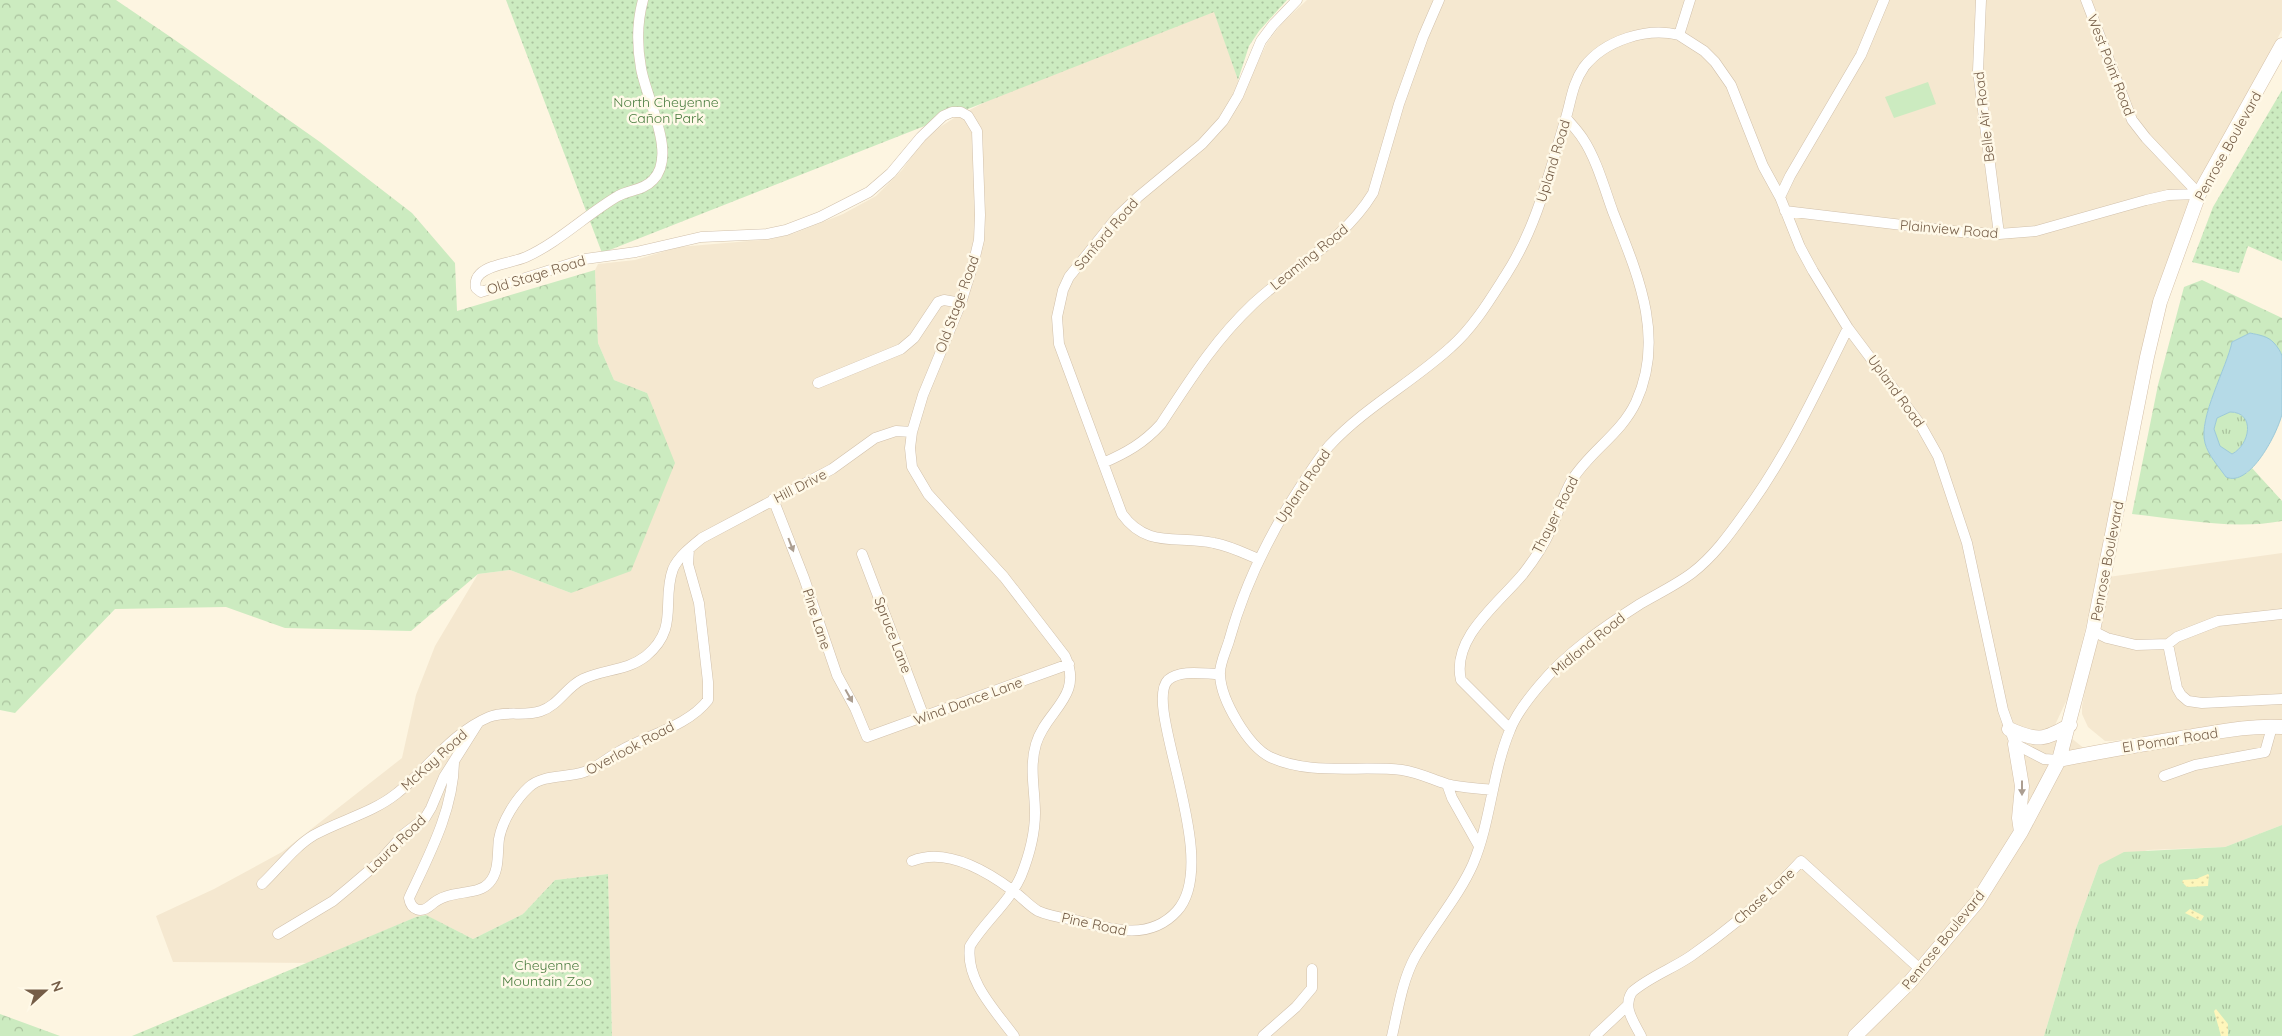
<svg xmlns="http://www.w3.org/2000/svg" width="2282" height="1036" viewBox="0 0 2282 1036" font-family="Quicksand,sans-serif">
<style>
.residential{fill:#f5e8d0}
.grass{fill:url(#grass-tufts)}
.forest{fill:url(#forest-crowns)}
.sand{fill:url(#sand-dots)}
.park{fill:url(#park-dots)}
.pitch{fill:#ccebc0}
.water{fill:#b5dae7;stroke:#9bc9d9;fill-rule:evenodd}
.lines{fill:none;stroke-linecap:round;stroke-linejoin:round}
.street-casing{stroke:#d1c0ab;stroke-width:11}
.secondary-casing{stroke:#d4c0a8;stroke-width:15}
.street{stroke:#fff;stroke-width:10}
.secondary{stroke:#fff;stroke-width:14}
.oneway{fill:#ac9e91}
.labels{text-anchor:middle;dominant-baseline:central;stroke-width:5;stroke-linejoin:round;paint-order:stroke}
.street-label{font-size:14px;fill:#755d47;stroke:#fff9e8}
.park-label{font-size:14px;fill:#4a7c3f;stroke:#fff9e8}
</style>
<defs>
<pattern id="grass-tufts" width="24" height="20" patternUnits="userSpaceOnUse" patternTransform="scale(1.25)"><rect width="24" height="20" fill="#ccebc0"/><path d="M3 7l-1-3M5 7V3M7 7l1-3M15 17l-1-3M17 17v-4M19 17l1-3" fill="none" stroke="#aac29e"/></pattern>
<pattern id="forest-crowns" width="20" height="18" patternUnits="userSpaceOnUse" patternTransform="scale(1.25)"><rect width="20" height="18" fill="#ccebc0"/><path d="M2 6a3 3 0 1 1 6 0M12 15a3 3 0 1 1 6 0" fill="none" stroke="#aac29e"/></pattern>
<pattern id="sand-dots" width="8" height="8" patternUnits="userSpaceOnUse" patternTransform="scale(1.25)"><rect width="8" height="8" fill="#fef6bb"/><path d="M2 2h.1M6 6h.1" fill="none" stroke="#ddd5a2" stroke-width="1.8" stroke-linecap="round"/></pattern>
<pattern id="park-dots" width="8" height="8" patternUnits="userSpaceOnUse" patternTransform="scale(1.25)"><rect width="8" height="8" fill="#ccebc0"/><path d="M2 2h.1M6 6h.1" fill="none" stroke="#aac29e" stroke-width="1.8" stroke-linecap="round"/></pattern>
</defs>
<rect width="100%" height="100%" fill="#fdf5e1"/>
<!-- residential -->
<path class="residential" d="M1307 0H2282V30L2182 220 2164 274 2089 614 2069 695 2055 725 2096 758 2247 735 2282 734V825L2225 847 2148 850 2099 865 2076 928 2044 1036H612L608 874 555 880 523 914 473 939 425 915 416 917 309 963 173 962 156 916 214 889 282 852 402 758 416 695 435 646 478 574 510 570 571 593 647 393 614 380 598 343 595 270 598 264 635 260 679 247 772 239 795 233 843 214 876 196 902 170 920 145 940 127 954 118 993 98 1215 11 1238 80 1246 87 1267 43 1282 23Z
M2282 553V720L2207 727 2113 741H2105L2088 727 2082 714V706L2108 577Z"/>
<!-- grass -->
<path class="grass" d="M2230 412C2256 412 2250 445 2232 454L2220 446 2214 429 2217 418Z
M2282 825V1036H2044L2076 928 2099 865 2124 852 2225 847Z"/>
<!-- forest -->
<path class="forest" d="M0 0H116L172 38 320 142 412 213 455 263 457 311 595 270 598 343 614 380 647 393 675 463 631 571 571 593 510 570 478 574 411 631 285 628 226 607 115 609 15 713 0 710Z
M2202 280 2282 318V357C2278 343 2263 336 2250 333L2232 342C2227 367 2198 418 2205 443 2208 455 2219 467 2226 477L2247 473 2252 468 2282 501V521C2233 530 2181 519 2132 514L2158 385 2184 287Z
M0 1014 60 1036H0Z"/>
<!-- sand -->
<path class="sand" d="M2208 874 2209 875 2208 886 2187 887 2182 882 2183 880 2196 879Z
M2190 909 2204 916 2201 921 2185 913Z
M2216 1009 2228 1024V1036H2221L2214 1011Z"/>
<!-- park -->
<path class="park" d="M506 0H1287L1259 31 1249 46 1238 80 1214 12 602 253Z
M2282 90V261L2248 246 2239 273 2192 262 2213 207Z
M608 874 612 1036H132L416 917 426 915 473 939 523 914 555 880Z"/>
<!-- pitch -->
<path class="pitch" d="M1928 82 1936 104 1894 118 1885 97Z"/>
<!-- water -->
<path class="water" d="M2250 333C2259 335 2268 336 2274 343 2277 346 2281 352 2282 356 2282 368 2282 403 2282 414 2278 432 2250 488 2226 477 2219 467 2208 455 2205 443 2198 418 2227 367 2232 342ZM2230 412C2256 412 2250 445 2232 454L2220 446 2214 429 2217 418Z"/>
<g class="lines">
<!-- street casing -->
<g class="street-casing">
<path id="street" d="M643 0C637 22 637 46 641 68 646 99 678 155 653 180 644 190 629 190 618 196 587 214 559 242 526 257 512 263 490 264 480 274 475 279 475 283 476 288L481 292 585 259 636 252 701 237 767 234 786 230 820 217 869 192 891 173 921 137 943 116 952 112H961L968 116 977 131 980 215 979 240 974 261 961 303 923 395 912 432 910 448 912 467 928 494 1004 577 1065 656C1084 697 1046 710 1036 744 1029 767 1035 790 1035 813 1035 834 1029 856 1021 876 1009 903 985 921 970 946 965 980 995 1010 1014 1036
M1690 0 1679 35 1704 51 1715 62 1731 85 1763 166 1780 197 1800 247 1813 271 1848 328 1920 424 1938 456 1967 543 2003 710 2015 744 2044 759 2059 760
M1981 0 1978 71 1999 234
M2086 0 2132 120 2146 138 2199 194
M1780 197 1790 176 1861 55 1884 0
M1785 211 1961 232 1999 234 2036 231 2146 200 2168 195 2199 194
M818 383 901 349 914 338 938 302 944 300 961 303
M1103 463C1126 453 1144 443 1161 424 1190 380 1214 341 1253 304 1294 266 1343 242 1373 193L1399 104 1423 37 1439 0
M773 499 804 578 837 675 855 708 867 737 1069 664
M862 554 924 717
M1258 559C1244 553 1230 546 1214 543 1178 535 1147 549 1122 514L1059 344 1057 317 1063 290 1069 277 1118 216 1138 197 1202 144 1223 121 1238 96 1261 41 1273 25 1297 0
M2093 631 2107 638 2136 645 2168 644 2177 637 2218 621 2282 614
M2168 644 2177 688 2181 695 2188 701 2202 703 2282 699
M1510 729 1461 680C1451 638 1499 603 1523 574 1534 560 1544 545 1551 529 1558 513 1563 495 1572 480 1590 451 1621 434 1636 402 1666 337 1637 273 1613 212 1605 190 1596 158 1583 139 1578 131 1572 125 1566 118
M454 763C453 811 429 855 409 898 411 910 421 914 431 905 449 888 477 897 489 883 500 871 497 853 499 839 502 821 516 799 529 787 543 774 567 778 584 772 597 768 607 758 620 751 648 735 688 726 708 700V682L699 603 688 564 689 549
M2164 776 2195 765 2265 752 2272 727
M1447 784 1452 798 1479 846
M1493 790C1478 788 1461 788 1447 784 1431 779 1420 773 1402 770 1359 765 1311 776 1270 757 1248 746 1221 700 1220 675 1219 665 1226 651 1229 641 1244 586 1268 537 1299 489 1309 474 1318 459 1329 446 1365 407 1413 382 1451 347 1474 327 1491 298 1507 273 1537 226 1549 173 1565 121 1571 102 1572 84 1584 67 1605 40 1647 27 1679 35
M912 861C946 847 985 870 1012 890 1022 897 1028 905 1038 911 1049 916 1063 918 1075 920 1110 929 1149 942 1177 911 1223 860 1142 706 1168 680 1180 669 1205 674 1219 674
M262 884C279 868 294 847 314 835 341 820 372 813 396 794 427 770 451 733 489 717 505 710 525 717 541 711 559 705 566 687 583 679 604 669 627 671 646 656 680 628 661 601 673 569 678 557 692 546 702 538L832 469 875 438 896 431 912 432
M278 934 333 901 351 886 378 863 404 834 425 818 431 808 444 777 478 723
M1263 1036 1296 1007 1312 988V969
M1392 1036C1398 1010 1402 981 1415 957 1433 925 1458 898 1473 864 1491 821 1492 773 1510 730 1516 714 1528 699 1539 686 1566 653 1604 627 1640 604 1657 594 1676 585 1692 573 1713 557 1729 535 1744 514 1787 456 1816 392 1848 328
M1595 1036 1627 1006
M1641 1036C1634 1022 1622 1007 1632 992 1649 977 1672 969 1691 956 1731 928 1768 897 1801 861L1921 970"/>
</g>
<!-- secondary casing -->
<g class="secondary-casing">
<path id="secondary" d="M2009 729C2038 742 2044 740 2070 725
M2015 744 2022 786 2019 818 2021 832
M2059 760C2102 751 2144 744 2187 737 2218 732 2250 725 2282 727
M1855 1036 1909 983 1977 902 2021 832 2059 760 2093 631 2147 357 2160 302 2199 194 2282 45"/>
</g>
<!-- street -->
<use href="#street" class="street"/>
<!-- secondary -->
<use href="#secondary" class="secondary"/>
</g>
<!-- one-way arrows -->
<defs><path id="oneway-solid" d="M-6-.8H1V-3.2L6.5 0L1 3.2V.8H-6Z" transform="scale(1.25)"/></defs>
<g class="oneway">
<use href="#oneway-solid" transform="translate(791 545) rotate(69)"/>
<use href="#oneway-solid" transform="translate(849 696) rotate(61)"/>
<use href="#oneway-solid" transform="translate(2022 788) rotate(90)"/>
</g>
<g class="labels">
<!-- street labels -->
<g class="street-label">
<text transform="translate(2111 65) rotate(69)">West Point Road</text>
<text transform="translate(1984 117) rotate(-97)">Belle Air Road</text>
<text transform="translate(2228 146) rotate(-61)">Penrose Boulevard</text>
<text transform="translate(1553 161) rotate(-73)">Upland Road</text>
<text transform="translate(1949 229) rotate(5)">Plainview Road</text>
<text transform="translate(1106 234) rotate(-49)">Sanford Road</text>
<text transform="translate(1309 257) rotate(-39)">Leaming Road</text>
<text transform="translate(536 275) rotate(-17)">Old Stage Road</text>
<text transform="translate(957 304) rotate(-70)">Old Stage Road</text>
<text transform="translate(1896 391) rotate(54)">Upland Road</text>
<text transform="translate(800 486) rotate(-27)">Hill Drive</text>
<text transform="translate(1303 486) rotate(-56)">Upland Road</text>
<text transform="translate(1555 515) rotate(-63)">Thayer Road</text>
<text transform="translate(2107 561) rotate(-79)">Penrose Boulevard</text>
<text transform="translate(817 619) rotate(72)">Pine Lane</text>
<text transform="translate(893 635) rotate(69)">Spruce Lane</text>
<text transform="translate(1588 644) rotate(-39)">Midland Road</text>
<text transform="translate(968 701) rotate(-20)">Wind Dance Lane</text>
<text transform="translate(2170 740) rotate(-9)">El Pomar Road</text>
<text transform="translate(630 748) rotate(-28)">Overlook Road</text>
<text transform="translate(434 760) rotate(-42)">McKay Road</text>
<text transform="translate(396 844) rotate(-44)">Laura Road</text>
<text transform="translate(1764 896) rotate(-42)">Chase Lane</text>
<text transform="translate(1094 924) rotate(12)">Pine Road</text>
<text transform="translate(1943 940) rotate(-51)">Penrose Boulevard</text>
</g>
<!-- park labels -->
<g class="park-label">
<text x="666" y="102">North Cheyenne<tspan x="666" dy="16">Cañon Park</tspan></text>
<text x="547" y="965">Cheyenne<tspan x="547" dy="16">Mountain Zoo</tspan></text>
</g>
</g>
<!-- north arrow -->
<g transform="translate(45 991) rotate(69)" stroke="#fff9e8" stroke-width="4" paint-order="stroke">
<path d="M0-4L9 19L0 12L-9 19Z" fill="#755d47"/>
<text y="-8" font-size="14" font-weight="bold" text-anchor="middle" fill="#755d47">N</text>
</g>
</svg>
